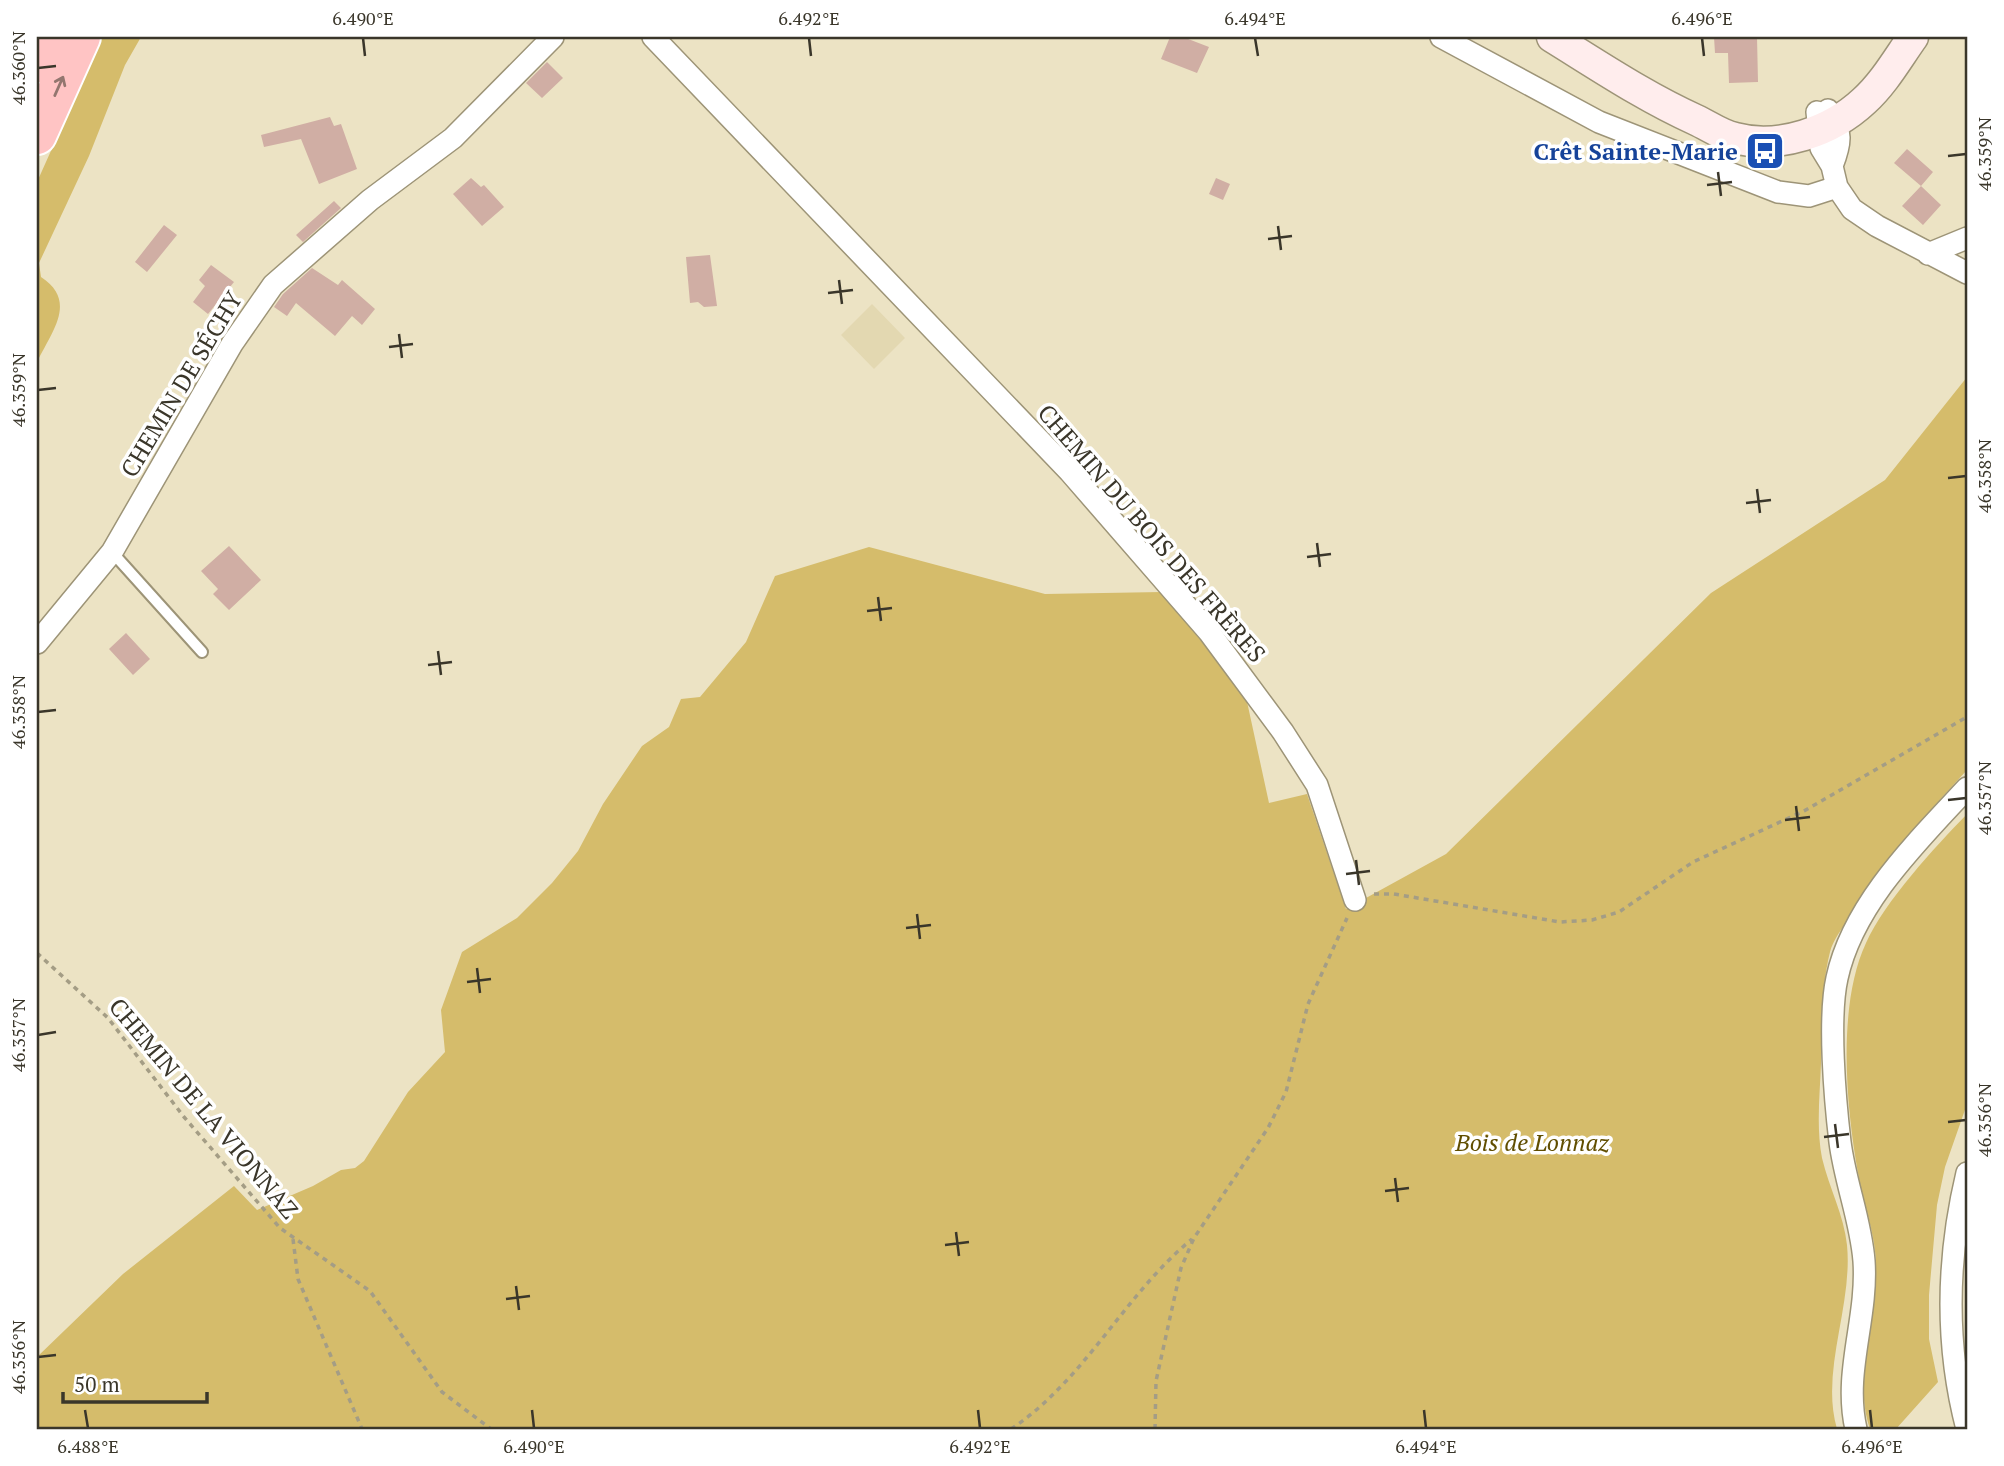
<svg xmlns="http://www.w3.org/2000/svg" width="2004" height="1466" viewBox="0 0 2004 1466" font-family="'PT Serif',serif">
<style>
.built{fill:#e3d8b1}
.green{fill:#d5bc6b}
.building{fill:#d0aea4}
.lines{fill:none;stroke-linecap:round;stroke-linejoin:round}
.lane-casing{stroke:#9d9477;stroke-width:14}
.street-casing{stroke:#9d9477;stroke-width:24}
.secondary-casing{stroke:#9d9477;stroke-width:33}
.highway-casing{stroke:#fff;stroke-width:42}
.path{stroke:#a49d85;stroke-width:3.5;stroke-dasharray:5 5;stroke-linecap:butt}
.lane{stroke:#fff;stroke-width:10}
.street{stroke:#fff;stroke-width:21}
.secondary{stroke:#ffeded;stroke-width:30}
.highway{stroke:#ffc4c4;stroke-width:38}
.oneway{stroke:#93766f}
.ticks{fill:none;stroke:#3a362a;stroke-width:2.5}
.labels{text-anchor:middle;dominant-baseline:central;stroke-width:7;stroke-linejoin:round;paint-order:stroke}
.transit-label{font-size:24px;font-weight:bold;fill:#164399;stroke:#fff;text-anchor:end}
.street-label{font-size:24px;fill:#3a362a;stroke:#fff}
.park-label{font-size:24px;font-style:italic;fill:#614e00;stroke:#fff}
.neatline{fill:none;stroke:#3a362a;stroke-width:2.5}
.ticks-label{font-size:18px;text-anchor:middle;fill:#3a362a}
</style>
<rect width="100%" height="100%" fill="#ece3c4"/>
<!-- built -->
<path class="built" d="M872 304 905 338 874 369 841 335Z"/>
<!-- green -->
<path class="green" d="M102 37H141L125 65 89 156 39 263 41 277C78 301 52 331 37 362V182Z
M1967 377V770C1924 817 1880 864 1848 919 1842 929 1833 940 1830 952 1821 988 1822 1026 1821 1063 1820 1094 1816 1127 1822 1158 1829 1188 1844 1215 1847 1245 1853 1306 1820 1371 1837 1429H37V1357L123 1274 234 1186 257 1210 313 1186 341 1170 355 1168 364 1161 408 1092 445 1052 441 1010 462 952 517 918 552 883 578 851 603 804 642 746 669 727 681 699 700 697 746 642 775 576 869 547 1045 594 1162 592 1246 697 1269 803 1307 794 1346 909 1446 854 1711 593 1885 480Z
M1967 814V1104L1945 1167 1937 1205 1929 1295V1339L1938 1382 1896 1429H1870C1852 1377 1877 1320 1876 1266 1876 1234 1863 1204 1858 1173 1846 1106 1837 1005 1866 943 1885 901 1935 847 1967 814Z"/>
<!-- building -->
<path class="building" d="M1170 37H1183L1209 47 1197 73 1161 59Z
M1714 37H1757L1758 82 1729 83 1728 53H1715Z
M547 62 563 78 542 98 526 83Z
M330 117 334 126 341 124 357 169 319 184 301 139 264 147 261 135Z
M1907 149 1933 172 1921 186 1894 163Z
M471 178 481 187 484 185 504 207 482 226 453 194Z
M1216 178 1230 184 1223 200 1209 194Z
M1921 186 1941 205 1923 225 1902 206Z
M334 201 341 208 303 242 296 235Z
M164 225 177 235 147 272 135 262Z
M710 255 717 306 704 307 698 302 690 303 686 257Z
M211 265 234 282 208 314 193 302 205 286 199 280Z
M312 268 338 285 342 280 375 309 362 325 352 316 335 336 296 303 287 316 274 307 283 294Z
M229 546 261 580 229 610 213 594 218 589 201 571Z
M126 633 150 659 133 675 109 649Z"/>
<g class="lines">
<!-- lane casing -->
<g class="lane-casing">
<path id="lane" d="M112 552 202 652"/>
</g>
<!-- street casing -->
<g class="street-casing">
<path id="street" d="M653 37 1070 472 1209 632 1283 732 1317 785 1355 900
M1441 37 1599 122 1778 192 1809 196 1837 187
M1828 110C1843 131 1841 143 1832 166
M1817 112 1821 148 1832 166 1837 187 1852 209 1877 226 1967 273
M1928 254 1967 238
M37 643 112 552 232 344 273 285 370 200 453 138 553 37
M1967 1173C1947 1257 1945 1345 1967 1429
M1856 1429C1843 1372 1868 1319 1864 1261 1861 1221 1845 1182 1840 1142 1835 1100 1828 1018 1837 978 1853 904 1917 842 1967 788"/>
</g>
<!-- secondary casing -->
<g class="secondary-casing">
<path id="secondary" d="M1552 37C1599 66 1645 97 1696 120 1709 126 1721 135 1735 138 1779 150 1832 131 1864 101 1884 83 1898 58 1913 37"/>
</g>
<!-- highway casing -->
<g class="highway-casing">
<path id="highway" d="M37 63 49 37
M37 135 81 37"/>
</g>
<!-- path -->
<path class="path" d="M1374 894H1394L1560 922 1592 920 1619 912 1693 862 1804 811 1967 717
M37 953 108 1018 184 1117 280 1228 370 1291 442 1392 491 1429
M293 1239 298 1279 362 1429
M1011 1429C1085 1380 1124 1295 1192 1239
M1155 1429 1156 1381 1181 1268 1194 1238 1268 1128 1286 1092 1308 1004 1347 918"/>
<!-- lane -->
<use href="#lane" class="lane"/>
<!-- street -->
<use href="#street" class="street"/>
<!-- secondary -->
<use href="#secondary" class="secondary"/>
<!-- highway -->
<use href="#highway" class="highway"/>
</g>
<!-- one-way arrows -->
<defs><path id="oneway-shaft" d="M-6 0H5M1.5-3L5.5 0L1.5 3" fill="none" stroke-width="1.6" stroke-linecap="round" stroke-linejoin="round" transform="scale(1.75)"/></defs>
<use class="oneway" href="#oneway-shaft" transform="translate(59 86) rotate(-66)"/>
<!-- ticks -->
<path class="ticks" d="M363 38 365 56M809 38 811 56M1255 38 1258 56M1702 38 1704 56M38 68 56 66M1948 156 1966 154M1718 172 1721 196M1707 185 1732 182M1278 226 1281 250M1268 239 1292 236M839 280 842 304M828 293 853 290M399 334 402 358M389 347 413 344M38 390 56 388M1948 478 1966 476M1757 489 1760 513M1746 503 1771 500M1317 543 1320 567M1307 557 1331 554M878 597 881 621M867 611 892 608M438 651 441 675M428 665 452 662M38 712 56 710M1948 800 1966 798M1796 806 1799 831M1785 820 1810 817M1356 860 1359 885M1346 874 1370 871M917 914 920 939M906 928 931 925M477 968 480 993M467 982 491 979M38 1035 56 1032M1948 1122 1966 1120M1835 1124 1838 1148M1824 1137 1849 1134M1395 1178 1398 1202M1385 1191 1409 1188M956 1232 959 1256M945 1245 969 1242M516 1286 519 1310M506 1299 530 1296M38 1357 56 1355M85 1410 88 1428M532 1410 534 1428M978 1410 980 1428M1424 1410 1426 1428M1870 1410 1872 1428"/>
<!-- icons -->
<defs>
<g id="bus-square" transform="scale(2.0125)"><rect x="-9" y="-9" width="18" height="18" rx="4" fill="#1a4fb4" stroke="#fff"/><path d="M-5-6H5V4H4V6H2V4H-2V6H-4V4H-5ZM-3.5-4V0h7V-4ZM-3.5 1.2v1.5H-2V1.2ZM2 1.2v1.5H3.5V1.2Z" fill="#fff"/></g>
</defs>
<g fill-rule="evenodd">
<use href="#bus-square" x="1765" y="151"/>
</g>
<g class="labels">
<!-- transit labels -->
<g class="transit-label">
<text x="1738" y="151">Crêt Sainte-Marie</text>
</g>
<!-- street labels -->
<g class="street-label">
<text transform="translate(181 384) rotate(-59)">CHEMIN DE SÉCHY</text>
<text transform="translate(1152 533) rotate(49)">CHEMIN DU BOIS DES FRÈRES</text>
<text transform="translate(204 1108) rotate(50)">CHEMIN DE LA VIONNAZ</text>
</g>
<!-- park labels -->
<g class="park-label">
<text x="1532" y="1142">Bois de Lonnaz</text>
</g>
</g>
<!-- border -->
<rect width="2004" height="1466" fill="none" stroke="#ffffff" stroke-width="77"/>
<!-- scale -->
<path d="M63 1392v10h144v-10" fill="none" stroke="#3a362a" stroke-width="3.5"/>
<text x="74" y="1392" font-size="21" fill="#3a362a" stroke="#ffffff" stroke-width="5" paint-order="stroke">50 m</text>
<rect x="38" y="38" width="1928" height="1390" class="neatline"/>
<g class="ticks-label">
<text x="363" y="25">6.490°E</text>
<text x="809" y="25">6.492°E</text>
<text x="1255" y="25">6.494°E</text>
<text x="1702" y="25">6.496°E</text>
<text transform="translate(19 68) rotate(-90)" y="6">46.360°N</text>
<text transform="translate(1985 154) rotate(-90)" y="6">46.359°N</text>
<text transform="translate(19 390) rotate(-90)" y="6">46.359°N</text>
<text transform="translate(1985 476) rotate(-90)" y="6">46.358°N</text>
<text transform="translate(19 712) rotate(-90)" y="6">46.358°N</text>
<text transform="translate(1985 798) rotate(-90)" y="6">46.357°N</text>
<text transform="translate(19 1035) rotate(-90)" y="6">46.357°N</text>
<text transform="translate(1985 1120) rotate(-90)" y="6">46.356°N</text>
<text transform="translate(19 1357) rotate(-90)" y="6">46.356°N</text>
<text x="88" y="1453">6.488°E</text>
<text x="534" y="1453">6.490°E</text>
<text x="980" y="1453">6.492°E</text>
<text x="1426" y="1453">6.494°E</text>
<text x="1872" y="1453">6.496°E</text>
</g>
</svg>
